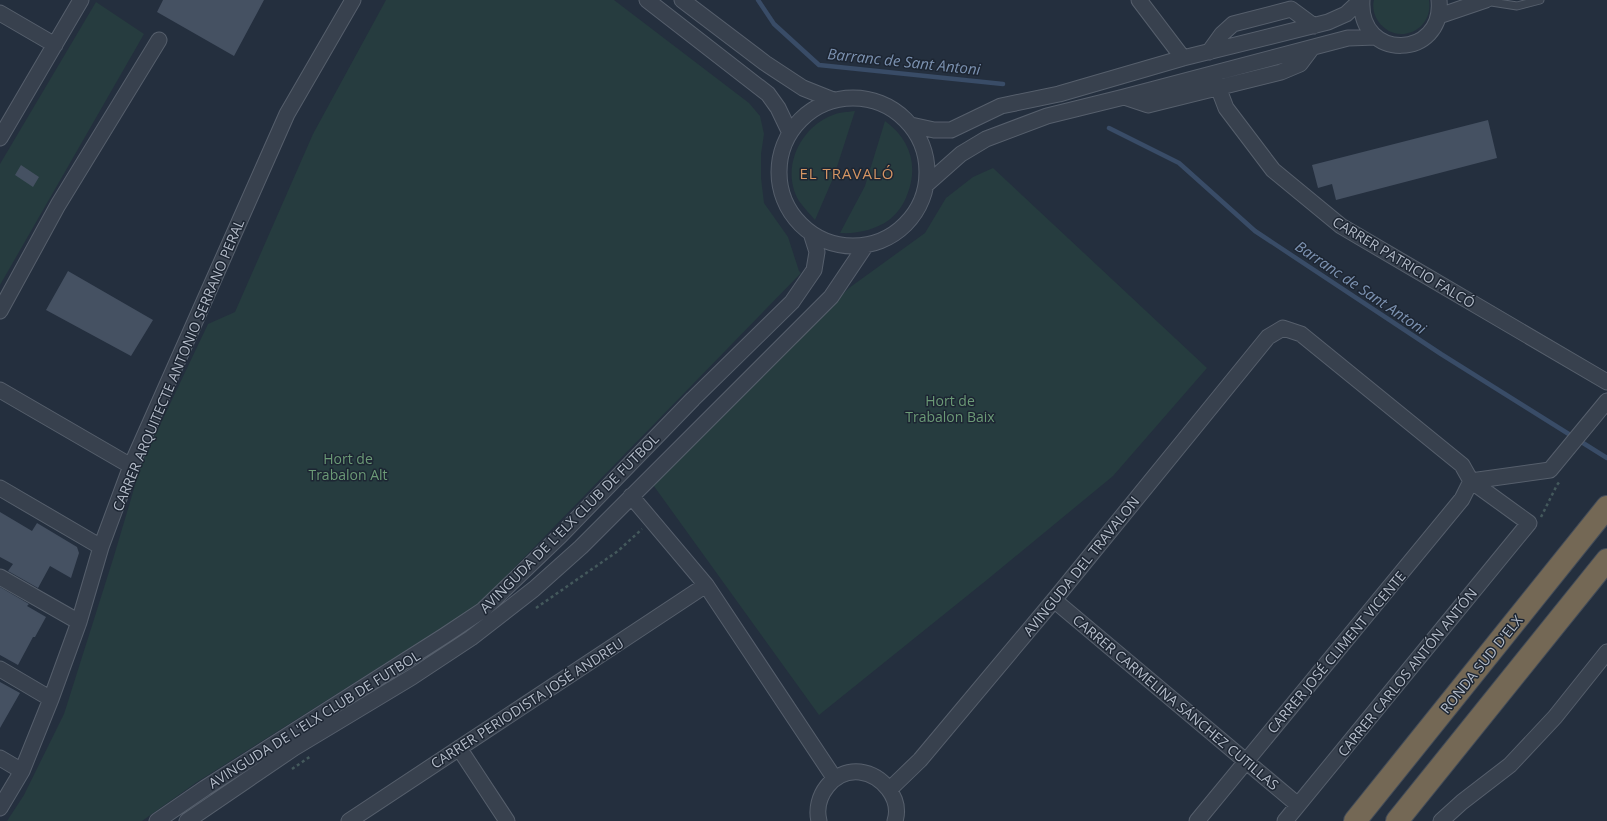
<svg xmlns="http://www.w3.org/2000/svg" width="1607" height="821" viewBox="0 0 1607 821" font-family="'Open Sans',sans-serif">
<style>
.green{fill:#263c3f}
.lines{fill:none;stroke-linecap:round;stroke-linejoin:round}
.stream{stroke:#394c67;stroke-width:4.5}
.building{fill:#455162}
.lane-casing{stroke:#565f6c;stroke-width:9}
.street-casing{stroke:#565f6c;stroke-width:17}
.highway-casing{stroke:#434c59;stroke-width:24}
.path{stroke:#44595c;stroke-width:2.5;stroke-dasharray:3 3;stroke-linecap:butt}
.lane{stroke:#38414e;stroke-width:7}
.street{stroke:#38414e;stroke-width:15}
.highway{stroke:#746855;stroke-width:22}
.labels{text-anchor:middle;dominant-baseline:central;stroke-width:3;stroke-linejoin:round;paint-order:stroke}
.street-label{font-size:14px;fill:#b4bcc9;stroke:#1d2633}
.park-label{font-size:14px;fill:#6b9a76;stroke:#1d2633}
.water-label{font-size:15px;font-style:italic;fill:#7c92b1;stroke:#1d2633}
.neighbourhood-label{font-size:15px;letter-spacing:1px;fill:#d59563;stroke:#1d2633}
</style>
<rect width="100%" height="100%" fill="#242f3e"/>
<!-- green -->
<path class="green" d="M386 0H614L749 103 760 116 764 134 761 154V178L764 203 788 237 799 271 801 273 478 605 197 782 142 821H7L24 795 64 714 114 556 141 465 208 324 235 312 313 134Z
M1374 0H1429C1434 31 1396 47 1378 21 1374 15 1372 7 1374 0Z
M96 2 144 34 0 285V164Z
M855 111 834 176 815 220C810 214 804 208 799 201 780 169 800 127 833 115 839 112 848 112 855 111Z
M885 121C910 139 919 166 907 195 904 204 897 214 889 220 875 230 857 234 840 233L865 186Z
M993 168 1207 368 1113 476 988 579 819 715 651 482 849 288 925 233 946 198 973 177Z"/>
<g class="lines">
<!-- stream -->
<path class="stream" d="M758 0 774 24 819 65 1003 84
M1109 128 1179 163 1255 231 1441 354 1607 458"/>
</g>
<!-- building -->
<path class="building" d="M163 0H264L234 56 157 12Z
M1488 120 1497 158 1336 200 1332 184 1318 188 1312 165Z
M21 165 39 177 33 187 15 175Z
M68 271 153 320 131 356 46 310Z
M0 512 32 531 37 523 77 547 79 553 71 578 50 566 38 588 8 571 13 564 0 557Z
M0 587 29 604 27 606 46 617 35 637H33L18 665 0 655Z
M0 682 20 693 0 728Z"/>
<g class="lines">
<!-- lane casing -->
<g class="lane-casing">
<path id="lane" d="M1485 1 1517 6 1540 0"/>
</g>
<!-- street casing -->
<g class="street-casing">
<path id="street" d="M647 0 768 94 778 108 790 133
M682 0 765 63 803 88 833 100
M1139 0 1183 58
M1362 0C1358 62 1445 59 1439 0
M0 13 55 45
M1439 16 1486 0
M1209 52 1222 34 1233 24 1291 9 1314 26
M1218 87 1226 108 1273 170 1341 226 1607 382
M1124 97 1148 105 1281 72 1300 64 1312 48
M779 172a74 74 0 1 1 148 0a74 74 0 1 1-148 0Z
M911 125 934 130H951L1001 106 1059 94 1183 58 1328 22 1346 14 1361 0
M0 138 81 0
M926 185 961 154 986 139 1047 116 1124 97 1348 38 1376 37
M0 311 58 205 159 40
M0 390 131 466
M1471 481 1550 470 1607 401
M0 488 101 547
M631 496 706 585 835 779
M0 577 79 622
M1054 600 1298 805
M0 669 51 699
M459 748 507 821
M0 758 22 771
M890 789 920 760 1054 600 1268 337 1283 328 1301 334 1462 465 1471 481 1529 523 1285 821
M0 808 22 771 51 699 79 622 101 547 131 466 287 114 353 0
M157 821 205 788 444 636 483 610 561 535 693 399 792 302 814 270 817 252 811 233
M187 821 294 748 412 677 471 638 534 589 581 547 831 297 866 245
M349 821 706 585
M819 821C813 797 833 769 860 772 882 775 902 798 895 821
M1197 821 1462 499 1471 481
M1441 821 1462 802 1510 765 1555 717 1607 652"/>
</g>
<!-- highway casing -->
<g class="highway-casing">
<path id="highway" d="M1355 821 1607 507
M1397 821 1607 560"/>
</g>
<!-- path -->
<path class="path" d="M1541 517 1557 485 1560 481
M536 608 618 551 642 529
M292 769 311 756"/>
<!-- lane -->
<use href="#lane" class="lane"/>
<!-- street -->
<use href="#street" class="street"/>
<!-- highway -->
<use href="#highway" class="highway"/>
</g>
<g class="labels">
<!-- street labels -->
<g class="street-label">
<text transform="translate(1404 262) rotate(31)">CARRER PATRICIO FALCÓ</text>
<text transform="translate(178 365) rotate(-67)">CARRER ARQUITECTE ANTONIO SERRANO PERAL</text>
<text transform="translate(569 523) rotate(-45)">AVINGUDA DE L'ELX CLUB DE FUTBOL</text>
<text transform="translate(1081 566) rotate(-51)">AVINGUDA DEL TRAVALON</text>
<text transform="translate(1336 652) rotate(-50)">CARRER JOSÉ CLIMENT VICENTE</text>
<text transform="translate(1481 664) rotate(-51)">RONDA SUD D'ELX</text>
<text transform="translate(1407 672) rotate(-51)">CARRER CARLOS ANTÓN ANTÓN</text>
<text transform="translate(1176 702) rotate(40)">CARRER CARMELINA SÁNCHEZ CUTILLAS</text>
<text transform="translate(527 703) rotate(-33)">CARRER PERIODISTA JOSÉ ANDREU</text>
<text transform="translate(314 719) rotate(-32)">AVINGUDA DE L'ELX CLUB DE FUTBOL</text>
</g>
<!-- park labels -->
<g class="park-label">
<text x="950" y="400">Hort de<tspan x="950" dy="16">Trabalon Baix</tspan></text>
<text x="348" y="458">Hort de<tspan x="348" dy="16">Trabalon Alt</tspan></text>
</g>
<!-- water labels -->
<g class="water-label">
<text transform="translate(904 61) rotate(6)">Barranc de Sant Antoni</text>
<text transform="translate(1361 287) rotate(34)">Barranc de Sant Antoni</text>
</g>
<!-- neighbourhood labels -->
<g class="neighbourhood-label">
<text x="847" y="173">EL TRAVALÓ</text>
</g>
</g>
</svg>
